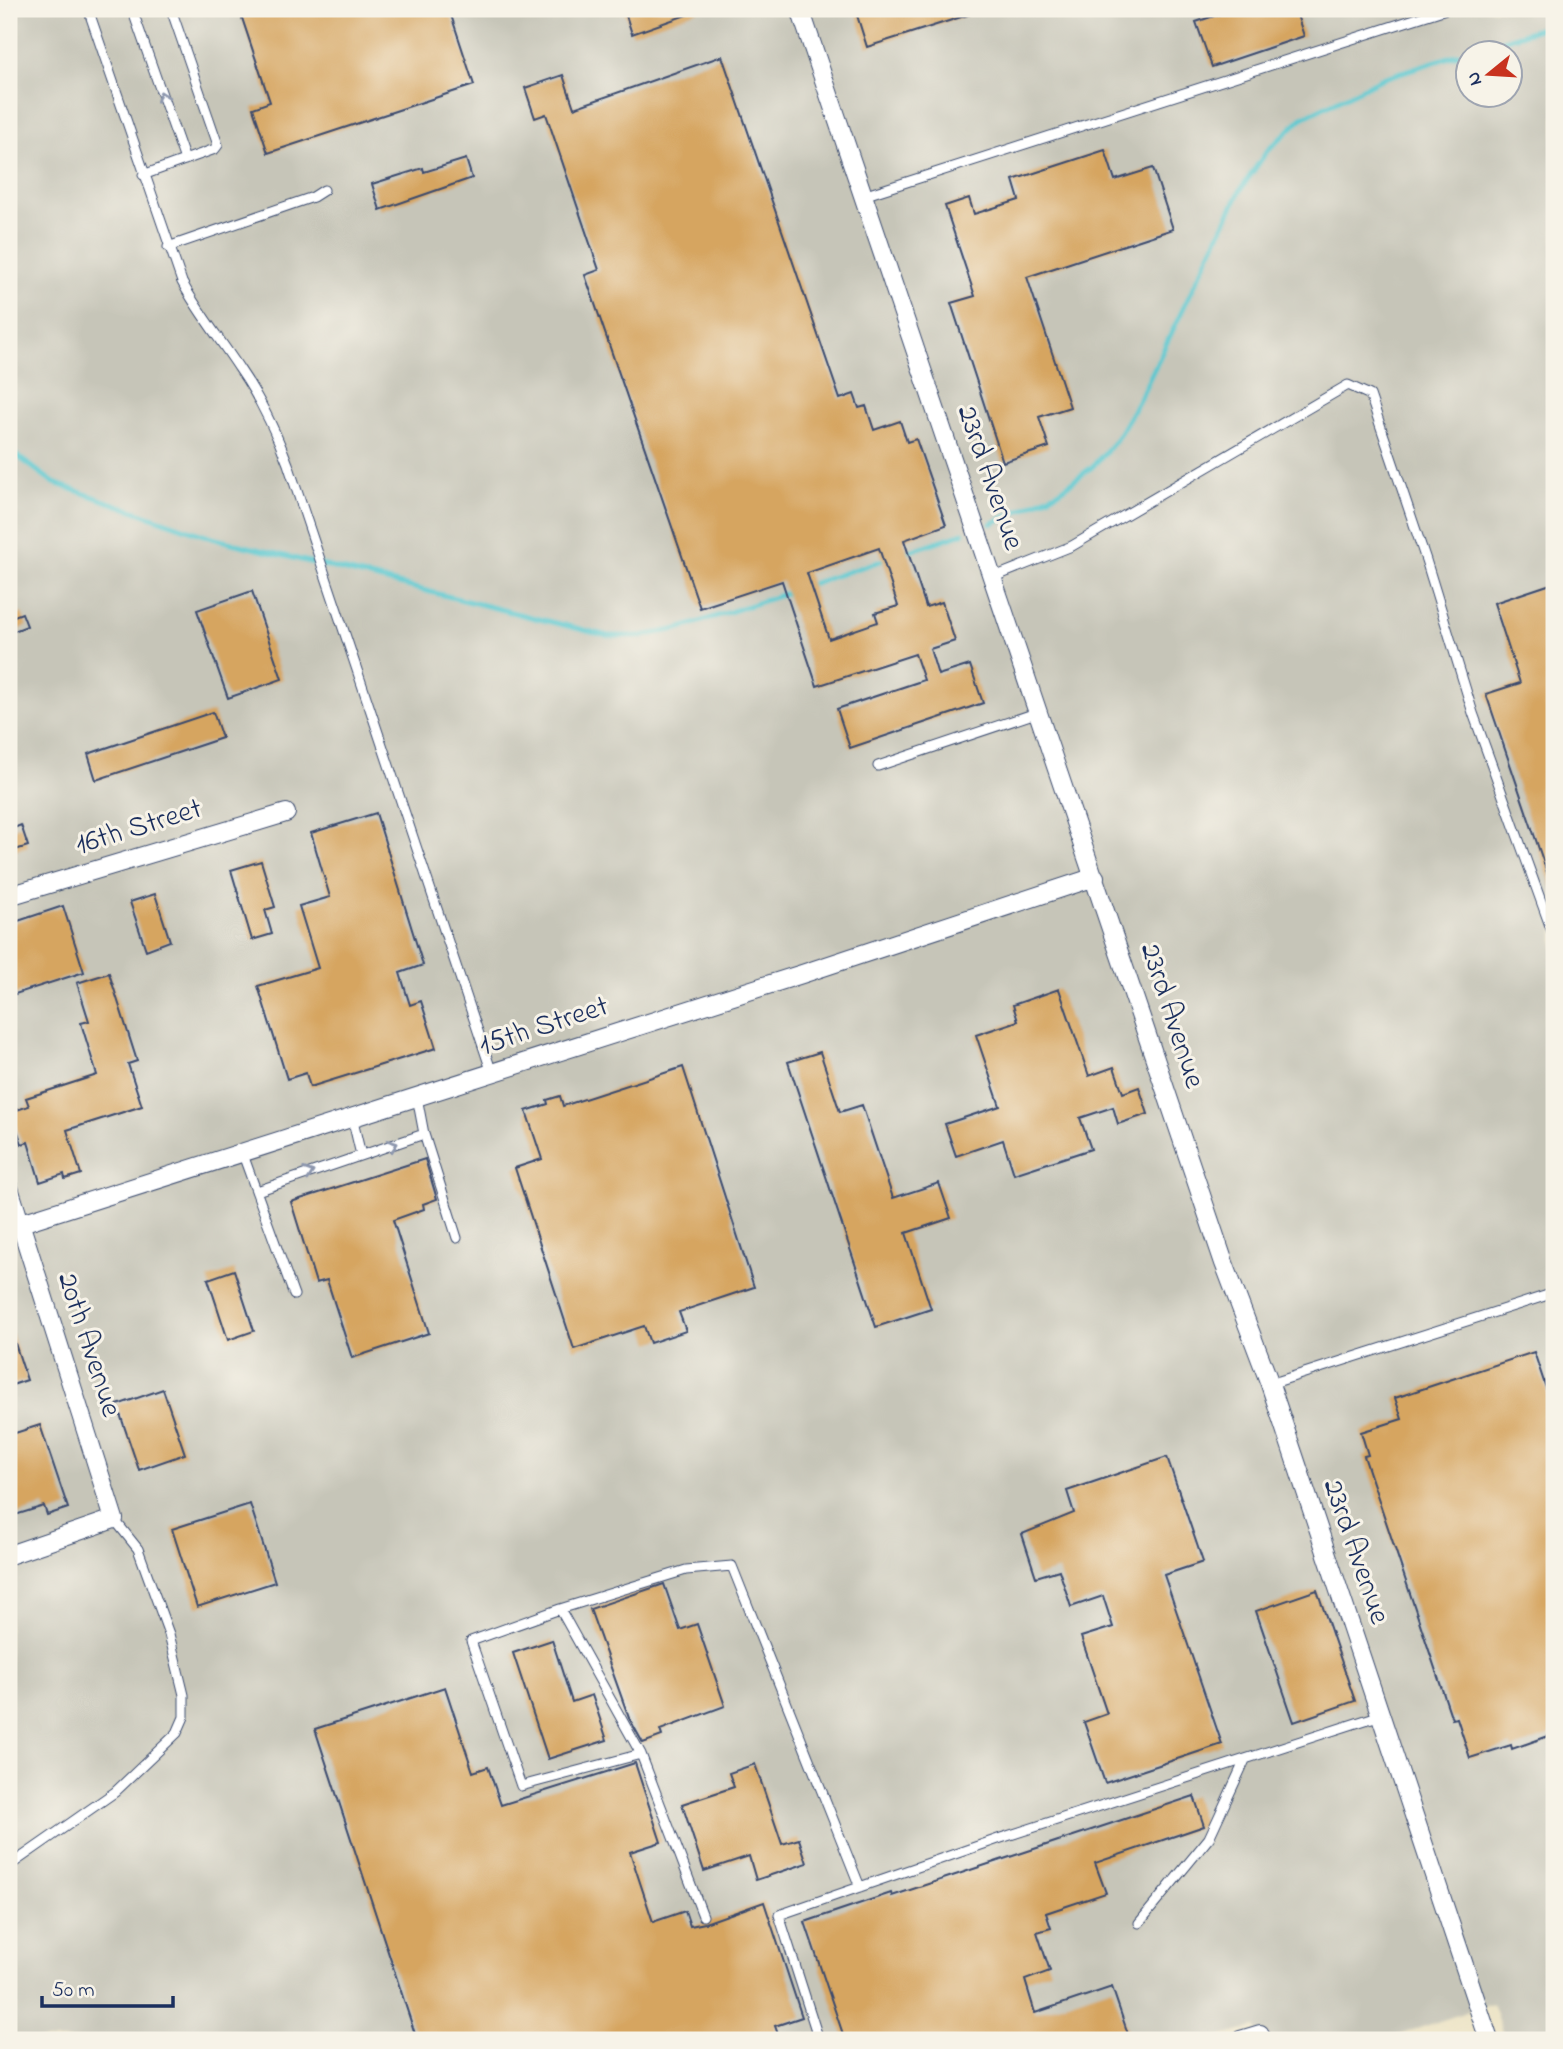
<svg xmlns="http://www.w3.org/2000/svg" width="1563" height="2049" viewBox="0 0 1563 2049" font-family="'Indie Flower',sans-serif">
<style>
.industrial{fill:#c6c5b8;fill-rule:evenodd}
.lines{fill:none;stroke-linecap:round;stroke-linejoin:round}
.stream{stroke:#5ac8d0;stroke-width:5}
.building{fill:#d6a561;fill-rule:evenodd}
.lane-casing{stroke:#3a4a6e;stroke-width:11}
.street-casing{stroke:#3a4a6e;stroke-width:20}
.lane{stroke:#fff;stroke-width:9}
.street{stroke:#fff;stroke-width:18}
.oneway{stroke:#8d97ae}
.labels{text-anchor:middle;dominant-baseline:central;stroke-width:6;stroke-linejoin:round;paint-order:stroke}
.street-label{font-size:30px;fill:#1b2f5e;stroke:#f7f3e8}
</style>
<rect width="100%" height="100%" fill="#f7f3e8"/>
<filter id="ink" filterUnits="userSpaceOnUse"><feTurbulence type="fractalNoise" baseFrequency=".0143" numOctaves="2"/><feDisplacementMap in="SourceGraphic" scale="14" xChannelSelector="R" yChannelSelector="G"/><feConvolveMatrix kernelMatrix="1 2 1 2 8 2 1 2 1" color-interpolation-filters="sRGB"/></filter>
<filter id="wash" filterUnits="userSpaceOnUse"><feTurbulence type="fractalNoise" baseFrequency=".00686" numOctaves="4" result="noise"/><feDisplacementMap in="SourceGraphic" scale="28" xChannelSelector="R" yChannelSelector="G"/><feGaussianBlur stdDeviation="1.57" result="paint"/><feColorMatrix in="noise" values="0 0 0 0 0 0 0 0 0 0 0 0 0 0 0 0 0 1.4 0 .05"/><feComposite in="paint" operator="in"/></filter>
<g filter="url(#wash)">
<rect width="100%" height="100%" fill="#ede4c6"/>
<!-- industrial -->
<path class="industrial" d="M9 9H1554V2040H1505L1492 2003 1385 2040H1263L1255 2027 1208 2040H9ZM1468 52H1510V94H1468Z"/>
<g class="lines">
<!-- stream -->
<path class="stream" d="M9 450 54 483 212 538 608 636H641L678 629 793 591
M991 524 1060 491 1092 467 1115 441 1138 402 1241 189 1267 151 1302 118 1383 78 1554 24
M901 554 963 533
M805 586 889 558"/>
</g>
<g id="blocks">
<!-- building -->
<path class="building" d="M239 9H449L474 85 268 153 253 108 270 102Z
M624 9H697L698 11 632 34Z
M855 9H976L977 12 867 47Z
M1235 9H1295L1304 36 1212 67 1196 22Z
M722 56 840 399 854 394 859 408 866 406 874 430 900 421 907 442 916 439 946 525 904 540 926 607 942 602 955 641 930 649 938 675 970 665 983 703 850 748 837 709 924 680 915 654 817 686 782 581 700 608 585 275 599 270 546 114 535 118 525 88 563 75 574 108ZM879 548 898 606 875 613 878 622 829 639 807 573Z
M1105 150 1115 180 1153 168 1173 229 1027 277 1070 407 1039 417 1049 447 1003 462 951 303 975 296 945 206 969 198 974 214 1019 200 1013 180Z
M466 159 472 178 380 210 372 184 423 168 424 172Z
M1554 583V887H1552L1486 694 1520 683 1494 603Z
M252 591 282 679 228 698 197 610Z
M22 613 27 626 9 633V618Z
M213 712 222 738 96 780 88 754Z
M376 813 423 965 400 973 410 1005 421 1001 436 1048 310 1087 306 1073 287 1079 258 986 318 968 299 906 330 897 311 833Z
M21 825 28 846 9 852V830Z
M261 861 275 907 265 910 272 934 252 940 231 870Z
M155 894 170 941 146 950 130 902Z
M63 906 84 972 9 996V924Z
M109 973 137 1061 128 1064 142 1106 67 1130 81 1174 65 1179 64 1174 40 1182 28 1142 22 1144 11 1112 29 1106 26 1098 97 1075 81 1023 89 1021 77 983Z
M1059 989 1089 1076 1114 1067 1123 1093 1139 1087 1148 1114 1118 1124 1113 1107 1080 1118 1091 1149 1014 1174 1003 1140 956 1156 945 1124 1000 1106 976 1035 1018 1021 1013 1005Z
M820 1052 840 1112 862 1105 893 1198 939 1183 951 1218 906 1233 931 1309 876 1327 788 1062Z
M683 1067 754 1287 679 1312 686 1331 650 1343 644 1326 574 1349 515 1168 542 1159 526 1111 548 1104 547 1100 560 1096 563 1106Z
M425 1159 437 1199 423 1204 424 1209 393 1220 429 1333 352 1358 327 1280 316 1283 291 1202Z
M234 1270 254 1331 228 1340 208 1279Z
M9 1334H12L27 1380 9 1386Z
M1534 1352 1554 1412V1734L1512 1749 1511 1745 1470 1758 1457 1718 1452 1719 1364 1456 1368 1455 1361 1432 1402 1419 1395 1398Z
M163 1389 185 1454 139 1470 117 1405Z
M40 1425 68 1508 47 1515 44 1506 9 1517V1435Z
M1167 1457 1203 1562 1164 1575 1222 1744 1105 1783 1084 1722 1107 1714 1081 1637 1113 1627 1103 1596 1071 1607 1059 1570 1036 1577 1022 1534 1074 1513 1067 1491Z
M250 1504 275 1582 197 1607 172 1529Z
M664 1584 680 1630 697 1624 725 1706 660 1730 662 1736 643 1743 629 1718 590 1609Z
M1317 1590 1355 1701 1294 1722 1256 1611Z
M552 1640 572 1702 592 1695 607 1740 548 1759 513 1653Z
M445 1687 473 1772 488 1767 501 1805 635 1763 661 1842 630 1852 653 1922 685 1911 690 1926 705 1923 764 1902 802 2017 775 2026 780 2040H417L315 1729Z
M755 1764 782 1844 799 1839 807 1863 756 1880 749 1856 704 1871 682 1804 734 1787 729 1773Z
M1194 1796 1204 1826 1095 1863 1106 1893 1046 1913 1051 1928 1037 1932 1050 1971 1025 1980 1035 2013 1112 1987 1129 2037 1119 2040H845L805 1922 891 1893 892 1896Z"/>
</g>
</g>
<g filter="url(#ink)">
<use href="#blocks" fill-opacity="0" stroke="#3a4a6e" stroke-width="2"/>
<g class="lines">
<!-- lane casing -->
<g class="lane-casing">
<path id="lane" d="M88 9 182 282C198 312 220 339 239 368 260 398 275 430 288 464L492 1073
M132 9 185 160
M143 175 215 149 218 145 171 9
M863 196 1446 9
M168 247 313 197 324 190
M994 577 1072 546 1348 385 1370 395 1426 560 1473 713 1554 937
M878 766 1039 712
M417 1097 424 1134 457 1238
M352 1117 361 1155
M242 1152 294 1295
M257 1191 424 1134
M1270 1384 1554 1293
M560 1609 641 1754
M9 1866 115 1792 177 1733 184 1717V1695L169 1634 138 1549 114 1519
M703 1916 641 1754 521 1786 471 1641 560 1609 686 1570 732 1566 860 1887
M1139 1923 1209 1838 1245 1760
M819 2040 779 1915 1001 1838 1381 1715"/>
</g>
<!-- street casing -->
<g class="street-casing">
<path id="street" d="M800 9 1224 1263 1270 1384 1489 2040
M9 896 286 813
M9 1188 114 1519 9 1555
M9 1227 802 974 1095 877
M1240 2040 1260 2034 1262 2040"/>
</g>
<!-- lane -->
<use href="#lane" class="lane"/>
<!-- street -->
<use href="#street" class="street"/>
</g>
<!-- one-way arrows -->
<defs><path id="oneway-chevron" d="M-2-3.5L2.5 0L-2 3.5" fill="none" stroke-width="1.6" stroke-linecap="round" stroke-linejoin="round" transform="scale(1.75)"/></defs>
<g class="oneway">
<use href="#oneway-chevron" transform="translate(162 96) rotate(-109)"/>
<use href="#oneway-chevron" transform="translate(393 1145) rotate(-19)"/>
<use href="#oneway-chevron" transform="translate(309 1173) rotate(-19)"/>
</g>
</g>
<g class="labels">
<!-- street labels -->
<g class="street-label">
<text transform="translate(989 478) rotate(71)">23rd Avenue</text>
<text transform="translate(139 828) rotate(-17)">16th Street</text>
<text transform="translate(1171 1016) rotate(72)">23rd Avenue</text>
<text transform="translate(544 1027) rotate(-18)">15th Street</text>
<text transform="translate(88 1345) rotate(72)">20th Avenue</text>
<text transform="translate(1355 1552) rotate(71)">23rd Avenue</text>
</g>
</g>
<!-- margin -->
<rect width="1563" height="2049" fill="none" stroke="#f7f3e8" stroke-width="35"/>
<!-- north arrow -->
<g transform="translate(1489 74) rotate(252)"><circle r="33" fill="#f7f3e8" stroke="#9fa5b1" stroke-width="2"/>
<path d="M0-5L12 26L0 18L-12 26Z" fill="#c8321e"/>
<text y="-10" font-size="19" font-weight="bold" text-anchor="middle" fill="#1b2f5e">N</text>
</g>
<!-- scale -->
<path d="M42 1996v10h131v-10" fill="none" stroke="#1b2f5e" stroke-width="3.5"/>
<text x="52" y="1996" font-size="21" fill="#1b2f5e" stroke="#f7f3e8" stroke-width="5" paint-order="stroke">50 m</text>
</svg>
